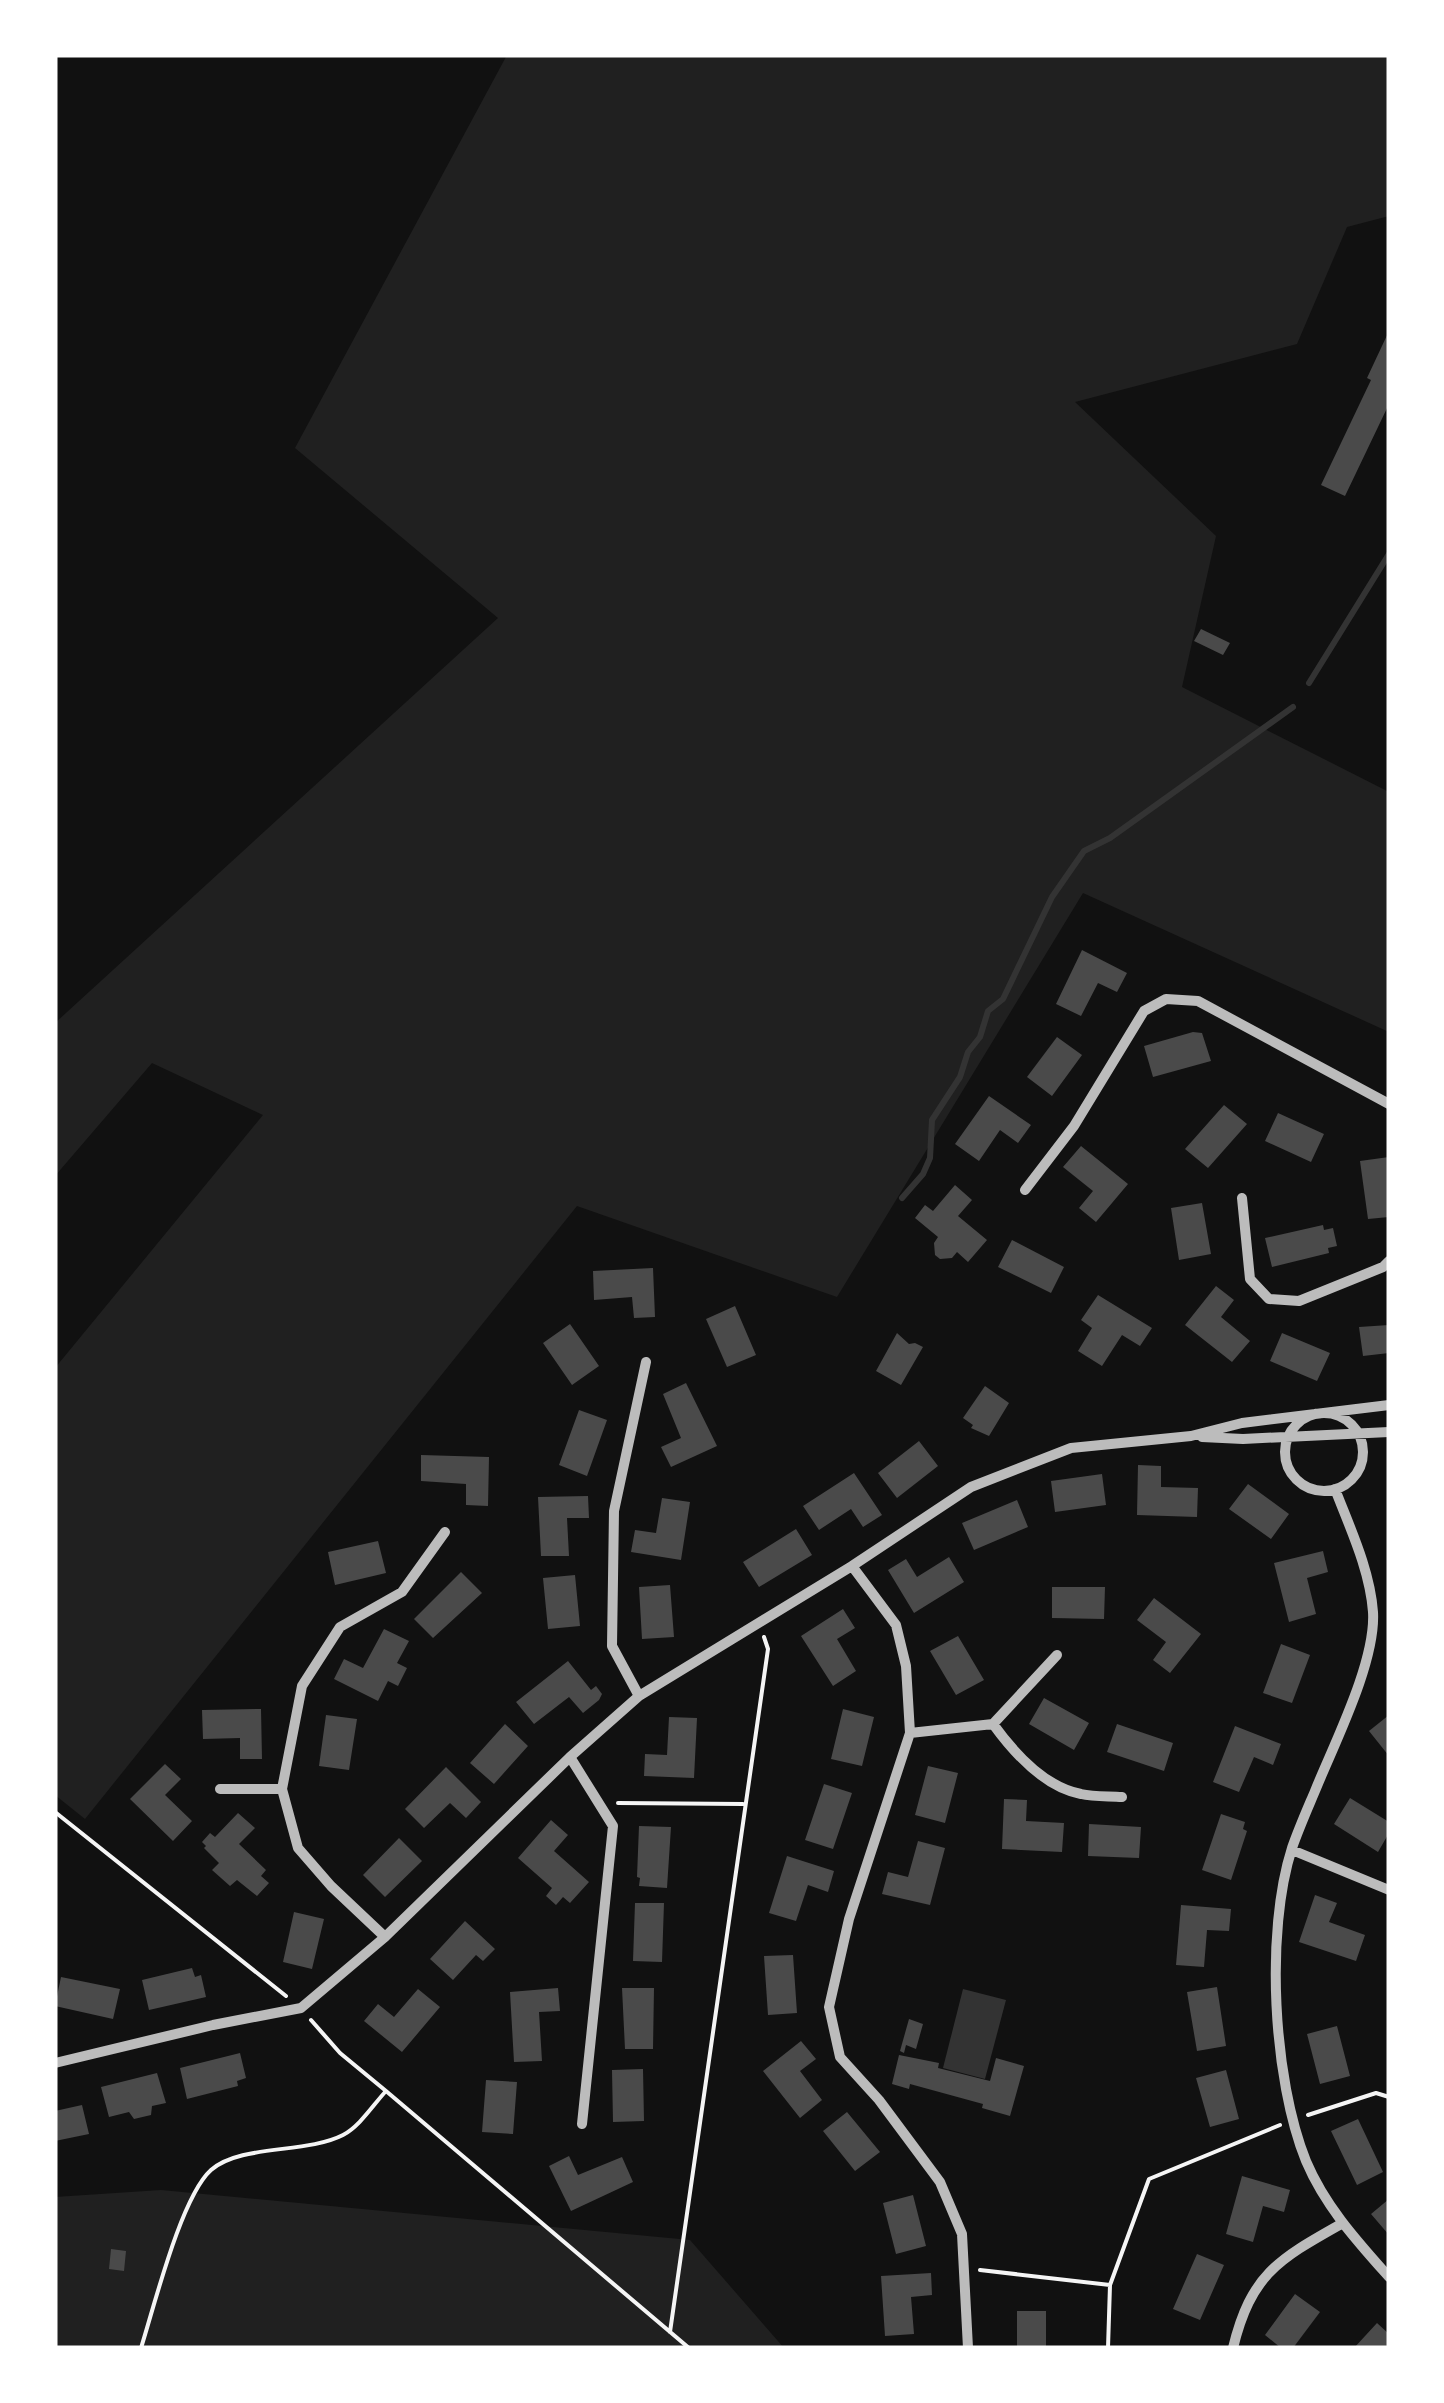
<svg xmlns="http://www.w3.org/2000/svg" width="1444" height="2403" viewBox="0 0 1444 2403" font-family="'PT Sans',sans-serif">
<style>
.green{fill:#202020}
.water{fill:#333}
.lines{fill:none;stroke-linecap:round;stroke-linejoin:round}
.stream{stroke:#333;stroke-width:6}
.building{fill:#4a4a4a}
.path{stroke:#f5f5f5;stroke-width:4}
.minor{stroke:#bcbcbc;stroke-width:10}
</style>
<rect width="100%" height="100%" fill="#111"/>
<!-- green -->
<path class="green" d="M507 55H1389V216L1347 227 1297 344 1075 402 1216 536 1182 687 1389 792V1032L1083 893 837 1297 577 1206 85 1819 55 1795V1368L263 1115 152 1063 55 1176V1023L498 618 295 448Z
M161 2190 690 2240 784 2348H55V2197Z"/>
<!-- water -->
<path class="water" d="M963 1989 1006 2000 985 2079 943 2068Z"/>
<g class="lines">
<!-- stream -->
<path class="stream" d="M1309 683 1389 554
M902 1198 923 1174 930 1158 932 1120 960 1077 968 1052 980 1037 988 1011 1003 999 1052 897 1084 851 1110 838 1293 707"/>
</g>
<!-- building -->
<path class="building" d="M1389 331V404L1345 496 1321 485 1371 380 1367 378Z
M1201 629 1230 643 1223 655 1194 641Z
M1082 950 1127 973 1117 992 1098 983 1081 1016 1056 1004Z
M1193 1032 1202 1033 1211 1061 1153 1077 1144 1046Z
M1057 1037 1082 1055 1052 1096 1027 1077Z
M989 1096 1031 1125 1018 1143 1000 1130 979 1161 955 1144Z
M1224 1105 1247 1124 1208 1168 1185 1149Z
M1278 1113 1324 1134 1311 1162 1265 1141Z
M1081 1146 1128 1184 1096 1222 1079 1208 1093 1191 1063 1167Z
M1389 1157V1217L1368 1219 1360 1161Z
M955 1185 972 1200 958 1216 987 1240 968 1262 957 1252 952 1258 940 1259 935 1255 934 1243 938 1237 915 1218 925 1205 933 1211Z
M1202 1203 1211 1254 1179 1260 1171 1208Z
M1323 1225 1324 1230 1333 1228 1337 1246 1328 1248 1329 1253 1272 1267 1265 1238Z
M1012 1240 1064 1267 1051 1293 998 1267Z
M653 1268 655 1317 634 1318 632 1297 594 1300 593 1271Z
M1216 1286 1234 1300 1221 1317 1250 1341 1232 1362 1185 1325Z
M1098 1295 1152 1328 1140 1346 1122 1335 1102 1366 1078 1351 1092 1328 1081 1320Z
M735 1306 756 1355 727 1367 706 1319Z
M570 1324 599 1366 572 1385 543 1343Z
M1389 1325V1353L1363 1356 1359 1327Z
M897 1333 909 1344 915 1343 923 1347 901 1385 876 1371Z
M1282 1333 1330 1353 1317 1381 1270 1361Z
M686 1383 717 1446 671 1467 661 1447 681 1438 663 1394Z
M985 1386 1009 1403 989 1436 971 1428 973 1425 963 1418Z
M579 1410 607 1420 587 1476 559 1465Z
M919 1441 938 1466 897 1498 878 1473Z
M421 1455 489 1457 488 1506 466 1505V1484L421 1481Z
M1138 1465 1161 1466V1487L1198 1488 1197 1517 1137 1515Z
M854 1473 882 1515 863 1527 851 1509 819 1530 803 1506Z
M1102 1474 1106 1505 1055 1512 1051 1481Z
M1248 1484 1289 1514 1271 1539 1229 1509Z
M588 1496 589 1518H567L569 1556H541L538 1497Z
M662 1498 690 1502 681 1560 631 1552 635 1530 656 1533Z
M1017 1500 1028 1527 974 1550 962 1523Z
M796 1529 812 1555 759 1587 743 1562Z
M378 1541 386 1573 335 1585 328 1552Z
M1323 1551 1328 1572 1307 1578 1316 1614 1289 1622 1274 1563Z
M949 1557 964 1582 914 1613 888 1570 906 1559 917 1577Z
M461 1572 482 1593 433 1638 414 1619Z
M575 1575 580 1626 548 1629 543 1578Z
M670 1585 674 1637 642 1639 639 1587Z
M1052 1587H1105L1104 1619 1052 1618Z
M1154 1598 1201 1634 1170 1673 1153 1660 1166 1642 1137 1620Z
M843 1609 855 1628 837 1639 856 1671 833 1686 801 1636Z
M384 1629 409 1641 397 1663 407 1668 398 1686 388 1681 378 1701 334 1679 344 1659 363 1668Z
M958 1636 984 1680 956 1695 930 1651Z
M1281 1644 1310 1655 1292 1703 1263 1693Z
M568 1661 591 1690 596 1686 602 1694 599 1700 583 1713 569 1697 534 1724 516 1702Z
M1044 1698 1089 1723 1074 1750 1029 1724Z
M261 1709 262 1759H240V1738L203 1739 202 1710Z
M843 1709 874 1717 862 1766 831 1759Z
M326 1715 357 1719 349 1770 319 1766Z
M1389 1715V1756L1369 1731Z
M669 1717 697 1718 694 1778 644 1776 645 1754 667 1755Z
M505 1724 528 1746 494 1784 470 1763Z
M1117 1724 1173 1743 1164 1771 1107 1752Z
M1235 1726 1281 1744 1273 1765 1254 1757 1239 1792 1213 1782Z
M165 1764 181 1779 165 1795 192 1821 173 1841 130 1799Z
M928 1766 958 1773 945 1823 915 1815Z
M446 1767 481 1802 466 1818 450 1803 424 1828 405 1809Z
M824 1784 852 1793 833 1849 805 1840Z
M1350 1798 1389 1822V1833L1378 1852 1334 1824Z
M1004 1799 1027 1800 1026 1821 1064 1823 1062 1852 1002 1849Z
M238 1813 255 1828 239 1844 266 1870 261 1876 269 1883 257 1896 237 1880 230 1886 212 1870 219 1863 204 1848 206 1846 202 1842 210 1833 215 1837Z
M1221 1814 1245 1822 1243 1829 1247 1831 1231 1880 1202 1870Z
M551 1820 568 1835 554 1851 589 1882 570 1903 563 1897 556 1905 546 1896 552 1888 518 1858Z
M1089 1824 1141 1827 1139 1858 1088 1856Z
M639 1826 671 1827 667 1888 639 1886 640 1878 637 1877Z
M399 1838 422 1861 385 1897 363 1875Z
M918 1841 945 1848 930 1905 882 1894 888 1872 908 1877Z
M787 1856 834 1871 828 1892 808 1885 796 1921 769 1913Z
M1315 1895 1337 1903 1329 1922 1365 1935 1356 1961 1299 1942Z
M635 1903H664L662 1962 633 1961Z
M1181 1905 1231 1909 1229 1931 1207 1930 1204 1967 1176 1965Z
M294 1912 324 1919 312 1969 283 1962Z
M465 1921 495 1949 483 1961 476 1955 453 1980 430 1959Z
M793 1955 797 2013 768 2015 764 1956Z
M192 1968 195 1977 201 1975 206 1997 149 2010 142 1980Z
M61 1977 120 1989 113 2019 55 2006Z
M1217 1987 1226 2046 1197 2051 1187 1992Z
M558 1988 560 2011 539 2012 542 2061 514 2062 510 1992Z
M622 1988H654L653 2049H625Z
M418 1989 440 2007 402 2052 364 2021 378 2004 394 2017Z
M909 2019 923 2024 916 2049 906 2045 904 2053 900 2051Z
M1337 2026 1350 2076 1320 2084 1307 2034Z
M801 2041 816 2059 800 2071 822 2100 800 2118 763 2071Z
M240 2053 246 2078 237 2081 238 2086 187 2099 180 2068Z
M899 2055 939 2063 938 2068 990 2081 996 2058 1024 2066 1010 2116 982 2108 983 2104 910 2084 909 2089 892 2084Z
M643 2069 644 2121 613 2122 612 2070Z
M1226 2070 1239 2119 1210 2127 1196 2078Z
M157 2073 166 2103 152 2106 151 2115 134 2119 129 2112 109 2117 101 2087Z
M486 2080 517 2082 513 2134 482 2132Z
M82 2105 89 2134 55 2141V2111Z
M847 2112 880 2152 855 2171 823 2131Z
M1358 2119 1383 2172 1357 2185 1331 2131Z
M569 2156 578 2175 622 2157 633 2182 571 2211 549 2166Z
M1242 2176 1290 2190 1284 2212 1263 2206 1253 2242 1226 2234Z
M913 2195 926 2246 896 2254 883 2203Z
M1389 2199V2235L1371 2214Z
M111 2249 126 2251 124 2271 109 2269Z
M1197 2254 1224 2265 1200 2320 1173 2309Z
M931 2273 932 2295 911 2297 914 2334 885 2336 881 2276Z
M1295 2294 1320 2312 1293 2348H1281L1265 2335Z
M1017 2311H1046V2348H1017Z
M1377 2323 1389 2334V2343L1385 2348H1354Z"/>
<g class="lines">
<!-- path -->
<path class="path" d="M618 1803 743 1804
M55 1812 286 1996
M386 2091 689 2348
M1308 2115 1376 2093 1389 2097
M980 2270 1110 2285
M670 2332 768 1649 764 1637
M141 2348C154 2307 181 2197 211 2170 241 2144 306 2154 343 2135 360 2126 373 2105 386 2091L340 2053 311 2020
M1108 2348 1110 2285 1149 2179 1280 2125"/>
<!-- minor -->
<path class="minor" d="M1025 1190 1074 1126 1144 1011 1166 999 1198 1001 1389 1104
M1242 1198 1250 1279 1269 1299 1299 1301 1383 1267 1389 1261
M1285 1452a39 39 0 1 1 78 0a39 39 0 1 1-78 0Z
M1202 1437 1243 1439 1389 1432
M1335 1489C1350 1528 1370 1570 1373 1612 1376 1662 1334 1744 1315 1791 1307 1810 1299 1828 1292 1848 1265 1932 1273 2079 1306 2161 1325 2206 1357 2241 1389 2277
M852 1566 896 1625 906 1666 910 1733 849 1919 829 2007 840 2057 879 2100 940 2182 962 2234 968 2348
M639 1696 612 1646 614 1511 646 1362
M993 1724C1014 1753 1044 1787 1081 1794 1094 1797 1109 1796 1122 1797
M910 1733 993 1724 1057 1655
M570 1757 613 1826 582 2124
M220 1789H282
M1292 1850 1389 1890
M385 1937 331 1886 298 1848 282 1789 302 1686 340 1627 402 1592 445 1532
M55 2063 213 2025 301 2008 385 1937 570 1757 639 1696 852 1566 971 1487 1071 1448 1191 1436 1242 1423 1389 1405
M1233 2348C1251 2274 1279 2259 1341 2224"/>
</g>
<!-- border -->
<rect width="1444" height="2403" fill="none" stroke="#ffffff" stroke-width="115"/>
</svg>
